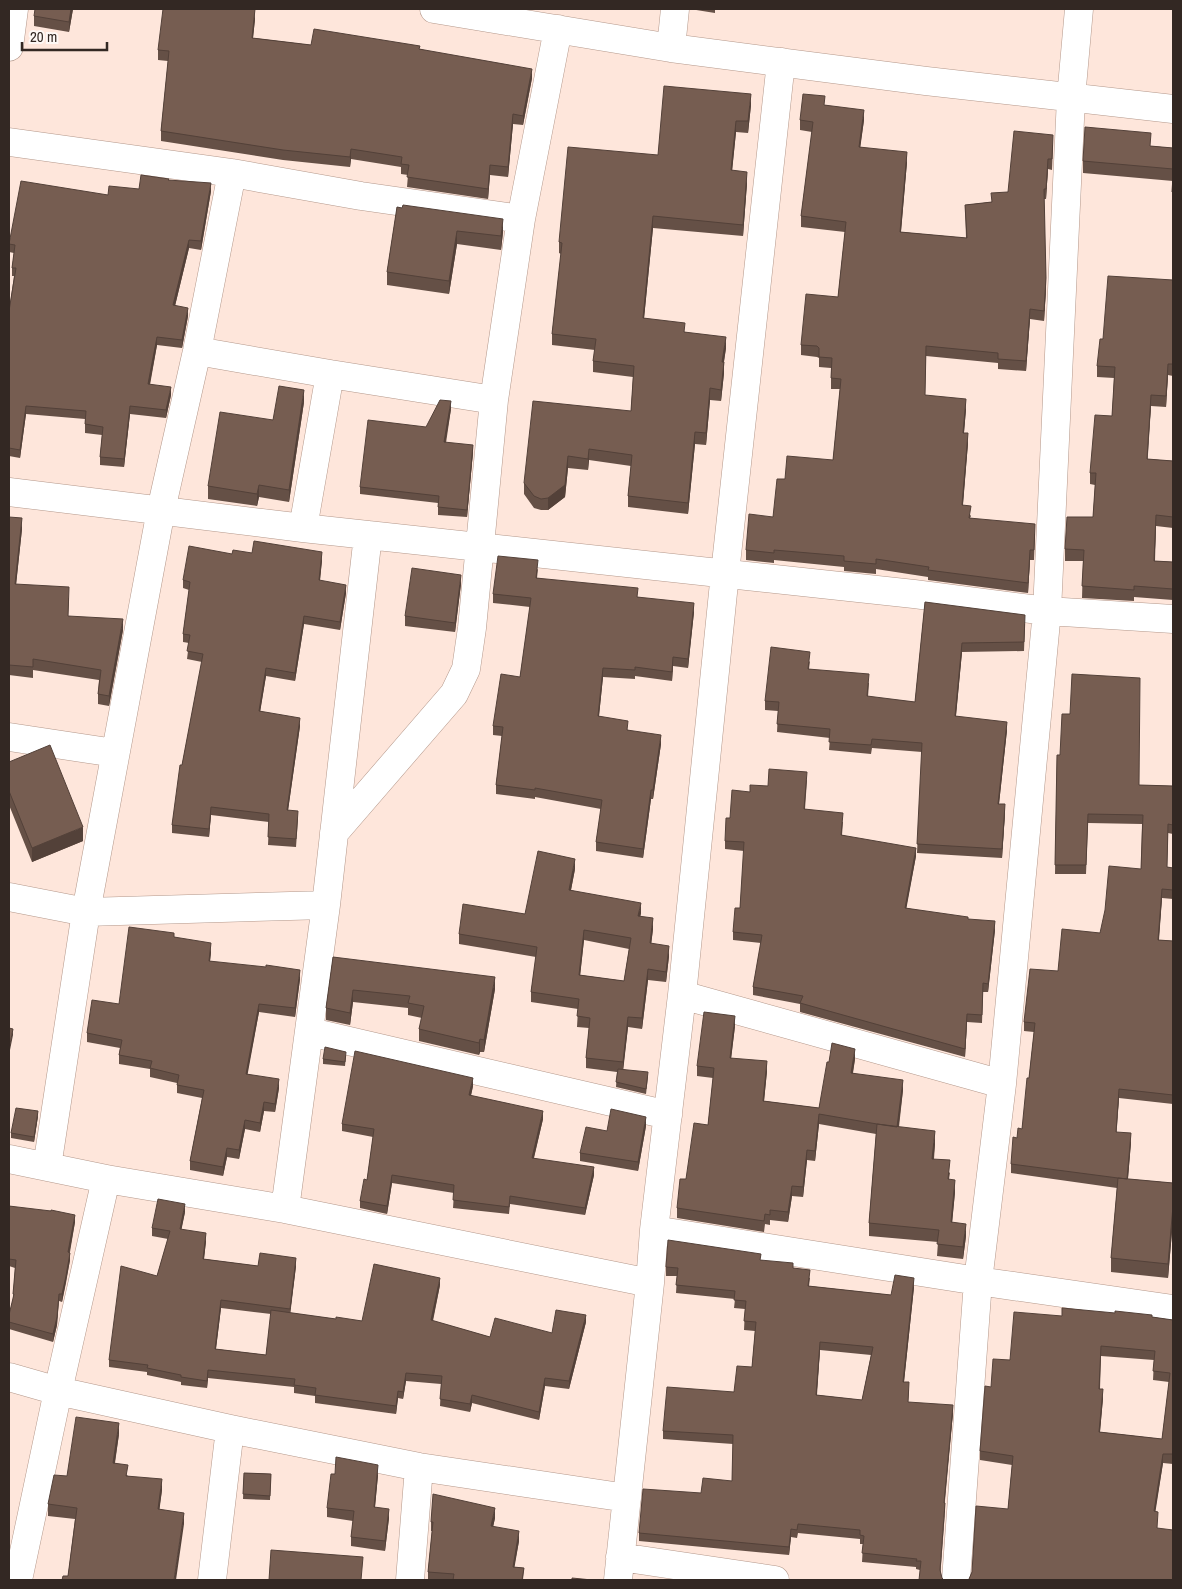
<svg xmlns="http://www.w3.org/2000/svg" width="1182" height="1589" viewBox="0 0 1182 1589" font-family="'Archivo Narrow',sans-serif">
<style>
.lines{fill:none;stroke-linecap:round;stroke-linejoin:round}
.minor-casing{stroke:#b4988b;stroke-width:29}
.minor{stroke:#fff;stroke-width:28}
.wall{fill:#655046;fill-rule:evenodd}
.shaded-wall{fill:#534139}
.building{fill:#765d51;stroke:#534139;fill-rule:evenodd}
</style>
<rect width="100%" height="100%" fill="#fee6db"/>
<g class="lines">
<!-- minor casing -->
<g class="minor-casing">
<path id="minor" d="M434 9 671 48 926 81 1173 109
M9 47 14 9
M671 48 675 9
M9 142 232 173 361 196 521 219
M197 351 330 374 494 400
M9 492 303 528 914 594 1047 611 1173 619
M303 528 330 374
M9 737 115 753
M334 833 454 694 466 669 472 628 494 400 521 219 558 29
M9 897 86 912 326 905
M682 995 1002 1084
M310 1032 668 1115
M9 1159 106 1179 285 1209 650 1283
M47 1167 86 912 161 510 197 351 232 173
M285 1209 326 905 368 535
M654 1230 978 1281 1173 1309
M9 1377 58 1391 230 1429 419 1467 627 1498
M620 1557 775 1580
M18 1580 58 1391 106 1179
M212 1580 230 1429
M410 1580 419 1467
M618 1580 650 1283 654 1230 682 995 725 573 781 62
M956 1580 978 1281 1002 1084 1047 611 1071 98 1079 9"/>
</g>
<!-- minor -->
<use href="#minor" class="minor"/>
</g>
<!-- wall -->
<path class="wall" d="M73 9 69 32 34 26V16Z
M690 9H715V13Z
M255 19 253 38 311 45 420 49 532 78 523 125 513 124 508 177 490 175 488 199 407 187 408 175 401 174V167L351 159 350 167 283 160 161 141V131L168 61 158 60V50Z
M751 105 748 133 736 132 732 170 747 183 743 236 653 228 644 318 685 332 726 348 724 362V373L721 401 710 400 706 445 695 444 688 514 628 507V496L631 466 589 460 588 470 568 468 565 497 548 510H541L534 508 524 494V483L631 411 633 377 593 372V361L595 350 552 345V334L561 254 559 253V242L658 155Z
M825 105 864 120 860 147 907 162 901 232 966 238 965 205 991 202 1008 192 1053 145 1052 170 1048 169 1046 199H1044L1046 289 1044 321 1030 319 1026 371 998 369V363L926 356 925 395 966 409 964 433 968 443 963 505 971 516 970 518 1035 534 1034 560H1030L1028 593 928 580V577L876 569V574L844 571V567L774 560V563L746 560V550L773 517 785 479 833 460 840 389H831V368L819 367V358L817 357 801 355V345L838 297 845 232 801 227V216L812 132 800 130V120Z
M1151 146 1173 148V203H1172L1173 181 1083 173V161Z
M168 180 211 191 201 250 189 248 175 306 188 316 182 348 157 345 150 385 171 395 166 418 130 414 124 467 100 465V457L102 435 85 433V419L26 414 20 458 9 456V311L14 276H12V268L14 253 9 252V244L108 195 139 189Z
M397 207 503 232 501 250 457 244 449 294 387 285V272Z
M1173 280V376L1168 375 1166 407 1151 406 1147 459 1173 461V528L1156 526 1155 561 1173 562V600L1134 597V601L1082 598 1083 561H1065V549L1093 517 1095 485 1090 484V473L1112 416 1114 378 1097 377V366L1103 339Z
M304 402 289 502 259 497 257 506 208 499V486L273 420Z
M451 409 446 443 473 452 467 517 438 515V503L360 494V487L426 427Z
M9 517 22 529 16 584 69 598 68 616 123 630 109 706 98 704V694L99 680 33 670V678L9 675Z
M252 553 322 560 320 581 346 593 340 630 304 624 295 681 266 676 260 711 300 726 288 810 298 819 296 847 268 845 269 822 211 815 209 837 172 833V825L182 765 202 662 187 659 189 643 183 642V634L189 590 183 588V580L232 554Z
M538 569 537 578 638 597 694 612 688 668 673 666 672 681 635 676V679L603 677 599 716 628 730 661 744 653 799H651L643 858 596 851V842L601 809 535 797V799L496 794V785L502 736 493 735V726L520 677 530 607 493 603V594Z
M461 584 455 632 405 626V616Z
M925 602 1025 624 1024 651 962 652 956 716 1007 730 999 804 1005 813 1002 858 917 853 922 752 872 748 871 754 829 750 830 738 777 732 778 711 765 710V701L810 661 809 669 869 683 868 697 915 702Z
M1057 755 1139 785 1173 786V834L1168 833 1167 867 1173 868V899L1162 898 1159 940 1173 941V1104L1119 1098 1116 1132 1131 1142 1128 1179 1173 1183V1220L1168 1278 1111 1272V1258L1117 1188 1011 1173V1164L1017 1138 1022 1129 1029 1078 1034 1032 1024 1031V1022L1058 971 1100 933 1141 869 1142 824 1088 823 1086 874H1055Z
M9 762 83 841 32 862 9 805Z
M807 780 805 809 843 822 842 835 916 856 906 908 968 919 995 930 988 992H983L982 1023 967 1022 965 1057 800 1012V1004L753 995V987L761 943 733 940V932L740 908 744 851 725 849V841L750 792 768 786Z
M575 869 571 890 641 913 640 917 653 929 651 944 669 956 666 982 648 980 642 1029 628 1027 623 1069 648 1077 646 1094 616 1087 617 1072 586 1068V1058L589 1028 577 1027 578 1009 531 1002V992L536 957 459 944V934L525 914ZM584 940 629 949 624 981 580 975Z
M174 937 211 952 210 961 300 979 295 1017 259 1012 247 1074 279 1088 275 1112 264 1111 260 1132 245 1129 239 1159 227 1157 223 1176 190 1170V1161L202 1098 177 1093V1083L150 1077V1069L119 1064V1055L120 1048 87 1042V1033L119 1004Z
M333 957 495 989 484 1052H480L479 1055 419 1041V1029L422 1018 408 1015V1008L353 1002 350 1025 326 1020V1008Z
M735 1026 731 1058 767 1071 764 1101 819 1108 829 1062 855 1059 853 1073 903 1090 899 1127 935 1144 934 1159 950 1173 949 1179 955 1192 952 1222 966 1236 963 1259 937 1256 938 1242 869 1236V1223L876 1134 819 1124 815 1161 807 1160 803 1197 792 1196 788 1222 770 1220V1225L765 1224 764 1232 677 1218V1208L686 1179 708 1125 713 1078 697 1076V1066Z
M346 1056 345 1066 323 1064V1059Z
M473 1086 471 1096 543 1119 534 1158 594 1175 585 1215 510 1204 509 1214 453 1208 454 1193 392 1183 387 1214 360 1208V1201L367 1180 373 1137 342 1131V1124Z
M38 1116 34 1142 11 1138V1133Z
M646 1126 638 1171 580 1161V1153L607 1131Z
M9 1206 75 1222 70 1252V1260L66 1283 62 1302 59 1301 57 1325 53 1342 9 1329V1315L13 1299 15 1268 9 1266Z
M185 1212 181 1230 206 1241 204 1259 258 1266H296L290 1313 336 1319 362 1321 440 1285 433 1321 490 1337 552 1333 586 1322 569 1389 545 1386 539 1420 472 1403 470 1412 440 1406 441 1384 406 1381 403 1399 398 1398 396 1414 315 1403V1396L294 1393V1387L208 1378 207 1388 181 1385V1382L147 1375V1372L109 1367V1360L157 1276 168 1239 152 1236V1228ZM221 1308 271 1314 266 1355 216 1349Z
M761 1260 793 1268 810 1278 809 1286 891 1295 914 1287 904 1382 909 1391 908 1402 953 1413 944 1503 945 1511 920 1570 916 1569V1567L862 1562 863 1544H860V1539L798 1533 797 1538 791 1537 789 1555 639 1541V1533L701 1493 732 1481 733 1444 663 1439V1431L734 1392 752 1367 755 1331 744 1330 745 1309 734 1308 735 1299 676 1293 677 1276H666V1267ZM820 1350 871 1355 862 1400 817 1395Z
M1062 1316 1152 1317 1173 1320V1464L1163 1463 1155 1511 1158 1521 969 1579 972 1572 1008 1509 1012 1465 980 1460V1451L991 1387 1010 1360ZM1101 1356 1154 1360 1153 1380 1169 1382 1162 1439 1100 1432 1103 1398 1100 1389Z
M119 1434 115 1463 128 1476 162 1490 159 1510 184 1524 68 1576 75 1519 48 1516V1504L67 1476Z
M244 1473 271 1474 270 1500 243 1499Z
M378 1475 375 1507 389 1518 385 1551 351 1546V1537L353 1521 327 1517V1508Z
M495 1518 493 1527 519 1541 514 1567 524 1568 523 1580H428V1572L432 1531H431V1522Z"/>
<!-- shaded-wall -->
<path class="shaded-wall" d="M71 9H73L69 32V22Z
M255 9V19L252 47V38Z
M532 69V78L523 125V116Z
M751 94V105L748 133V121Z
M864 110V120L859 157V147Z
M513 114V124L508 177V167Z
M736 121V132L731 182V170Z
M351 149V159L350 167V157Z
M907 152V162L900 242V232Z
M1048 159V169L1046 199V189Z
M490 165V175L488 199V189Z
M747 172V183L743 236V225Z
M211 183V191L201 250V241Z
M653 216V228L643 329V318Z
M503 219V232L501 250V236Z
M457 231V244L449 294V281Z
M189 240V248L173 314V305Z
M1046 278V289L1044 321V311Z
M188 308V316L182 348V340Z
M1030 309V319L1026 371V361Z
M157 337V345L148 393V384Z
M726 337V348L722 373V362Z
M724 362V373L721 401V390Z
M1168 364V375L1166 407V396Z
M171 387V395L166 418V410Z
M710 388V400L706 445V433Z
M304 390V402L289 502V490Z
M1151 395V406L1147 470V459Z
M966 399V409L963 443V433Z
M451 401V409L444 450V442Z
M26 406V414L20 458V450Z
M130 406V414L124 467V459Z
M695 432V444L688 514V503Z
M968 433V443L962 515V505Z
M473 445V452L467 517V510Z
M589 449V460L588 470V459Z
M568 456V468L565 497 548 510V498Z
M259 485V497L257 506V494Z
M1156 515V526L1154 572V561Z
M22 518V529L15 595V584Z
M1030 550V560L1028 593V583Z
M322 552V560L319 588V580Z
M461 575V584L455 632V623Z
M346 585V593L340 630V622Z
M694 603V612L688 668V659Z
M304 616V624L295 681V673Z
M123 619V630L109 706V696Z
M962 643V652L955 725V716Z
M673 657V666L672 681V672Z
M266 668V676L259 719V711Z
M603 668V677L598 725V716Z
M300 718V726L287 818V810Z
M1007 722V730L998 813V804Z
M661 735V744L653 799V790Z
M651 790V799L643 858V849Z
M1005 804V813L1002 858V849Z
M211 807V815L209 837V829Z
M83 827V841L32 862V848Z
M916 848V856L905 916V908Z
M575 859V869L569 900V890Z
M1162 889V898L1158 949V940Z
M641 903V913L638 927V916Z
M653 918V929L650 954V943Z
M995 921V930L988 992V984Z
M584 930V940L579 986V975Z
M211 943V952L209 970V961Z
M669 946V956L666 982V972Z
M648 969V980L642 1029V1018Z
M300 970V979L295 1017V1008Z
M495 977V989L484 1052V1040Z
M353 990V1002L350 1025V1013Z
M259 1004V1012L246 1083V1074Z
M967 1014V1022L965 1057V1049Z
M735 1016V1026L730 1068V1058Z
M628 1017V1027L623 1072V1062Z
M13 1029V1035L9 1055V1049Z
M480 1039V1052L479 1055V1043Z
M855 1049V1059L851 1083V1073Z
M767 1061V1071L763 1111V1101Z
M473 1078V1086L469 1103V1095Z
M279 1079V1088L275 1112V1104Z
M903 1080V1090L897 1138V1128Z
M1119 1089V1098L1116 1141V1132Z
M264 1102V1111L260 1132V1123Z
M38 1111V1116L34 1142V1137Z
M543 1111V1119L532 1165V1158Z
M819 1114V1124L815 1161V1151Z
M646 1117V1126L638 1171V1162Z
M245 1120V1129L239 1159V1150Z
M935 1131V1144L932 1171V1159Z
M1131 1133V1142L1127 1189V1180Z
M227 1148V1157L223 1176V1167Z
M807 1150V1160L803 1197V1187Z
M594 1167V1175L585 1215V1208Z
M392 1175V1183L387 1214V1206Z
M955 1180V1192L951 1235V1222Z
M792 1186V1196L788 1222V1212Z
M185 1204V1212L180 1237V1229Z
M1173 1206V1220L1168 1278V1264Z
M75 1215V1222L68 1260V1252Z
M966 1224V1236L963 1259V1247Z
M206 1233V1241L203 1267V1259Z
M70 1253V1260L62 1302V1294Z
M296 1258V1266L290 1316V1309Z
M440 1278V1285L431 1328V1320Z
M914 1278V1287L903 1391V1382Z
M59 1294 57 1325 53 1342V1334Z
M221 1300V1308L215 1356V1349Z
M586 1315V1322L569 1389V1381Z
M820 1342V1350L816 1403V1395Z
M208 1370V1378L207 1388V1381Z
M406 1373V1381L403 1399V1392Z
M545 1378V1386L539 1420V1412Z
M1103 1389V1398L1099 1442V1432Z
M398 1391V1398L396 1414V1406Z
M472 1395V1403L470 1412V1404Z
M953 1405V1413L944 1511V1503Z
M119 1423V1434L113 1474V1463Z
M1163 1454V1463L1154 1521V1511Z
M378 1465V1475L374 1517V1507Z
M162 1479V1490L158 1521V1509Z
M945 1503V1511L940 1579V1570Z
M495 1508V1518L491 1536V1526Z
M389 1509V1518L385 1551V1541Z
M184 1513V1524L176 1580H174Z
M791 1529V1537L789 1555V1547Z
M519 1531V1541L513 1576V1567Z"/>
<!-- building -->
<path class="building" d="M35 9H71L69 22 34 16Z
M163 9H255L252 38 311 45 314 29 420 46 419 49 532 69 523 116 513 114 508 167 490 165 488 189 407 177 409 165 401 164 402 157 351 149 350 157 283 150 161 131 169 51 158 50Z
M664 86 751 94 748 121H736L731 170 747 172 743 225 653 216 643 318 685 323 684 332 726 337 722 362H724L721 390 710 388 706 433 695 432 688 503 628 496 632 455 589 449 588 459 568 456 565 485 548 498 541 499 534 496 524 483 533 401 631 411 634 366 593 361 596 339 552 334 562 243 559 242 568 147 658 155Z
M803 94 825 96 824 105 864 110 859 147 907 152 900 232 967 238 965 205 992 202 991 193 1008 192 1014 131 1053 135 1052 159H1048L1046 189H1044L1046 278 1044 311 1030 309 1026 361 998 359V353L926 346 925 395 966 399 963 433H968L962 505 971 506 969 518 1035 524 1034 550H1030L1028 583 928 570 929 567 876 559V564L844 561V556L774 550V553L746 550 749 514 773 517 777 479H785L787 456 833 460 841 379 831 378 832 358 819 357V348L817 346 801 345 806 294 838 297 846 222 801 216 813 122 800 120Z
M1085 127 1151 133 1150 146 1173 148V169L1083 161Z
M141 175 169 179 168 180 211 183 201 241 189 240 173 305 188 308 182 340 157 337 148 384 171 387 166 410 130 406 124 459 100 457 103 427 85 424 86 411 26 406 20 450 9 448V311L16 268H12L15 245 9 244 21 181 108 195 109 186 139 189Z
M1173 176V192H1172Z
M403 205 503 219 501 236 457 231 449 281 387 272 397 207 402 208Z
M1108 276 1173 280V364H1168L1166 396 1151 395 1147 459 1173 461V517L1156 515 1154 561 1173 562V589L1134 586V590L1082 586 1084 550 1065 549 1067 517H1093L1096 473H1090L1095 415 1112 416 1115 367 1097 366 1100 339H1103Z
M279 386 304 390 289 490 259 485 257 494 208 486 220 412 273 420Z
M440 400 451 401 444 442 473 445 467 510 438 507 439 496 360 487 368 420 426 427Z
M9 517 22 518 15 584 69 587 68 616 123 619 109 696 98 694 101 670 33 659V667L9 665Z
M254 541 322 552 319 580 346 585 340 622 304 616 295 673 266 668 259 711 300 718 287 810 298 811 296 839 268 837 269 814 211 807 209 829 172 825 180 765H182L203 654 187 651 190 635 183 634 190 582 183 580 189 546 232 554 233 550 252 553Z
M498 556 538 560 536 578 638 588 637 597 694 603 688 659 673 657 672 672 635 667V670L603 668 598 716 628 721 627 730 661 735 653 790H651L643 849 596 842 602 800 535 788V790L496 785 503 727 493 726 501 674 520 677 531 598 493 594Z
M412 568 461 575 455 623 405 616Z
M925 602 1025 615 1024 642 962 643 955 716 1007 722 998 804H1005L1002 849 917 844 922 743 872 739 871 745 829 742 830 729 777 724 779 702 765 701 771 647 810 652 808 669 869 674 867 696 915 702Z
M1072 674 1140 678 1139 785 1173 786V825L1168 824 1167 867 1173 868V890L1162 889 1158 940 1173 941V1095L1119 1089 1116 1132 1131 1133 1127 1179 1118 1178 1011 1164 1013 1137 1017 1138 1018 1128 1022 1129 1027 1078H1029L1035 1023 1024 1022 1030 969 1058 971 1062 929 1100 933 1105 910 1109 866 1141 869 1143 815 1088 814 1086 865H1055L1057 755H1060L1062 714H1070Z
M50 745 83 827 32 848 9 791V762Z
M769 769 807 772 804 809 843 813 841 835 916 848 905 908 968 917V919L995 921 988 984 983 983 982 1015 967 1014 965 1049 800 1003 803 996 753 987 762 935 733 932 735 908H740L744 842 725 841 726 818H730L732 790 750 792V785L768 786Z
M538 851 575 859 569 890 641 903 638 916 653 918 650 943 669 946 666 972 648 969 642 1018 628 1017 623 1062 586 1058 590 1018 577 1016 579 999 531 992 537 947 459 934 463 904 525 914ZM584 930 631 938 624 981 579 975Z
M129 927 174 933V937L211 943 209 961 266 967V965L300 970 295 1008 259 1004 246 1074 279 1079 275 1104 264 1102 260 1123 245 1120 239 1150 227 1148 223 1167 190 1161 204 1090 177 1085 179 1075 150 1068 152 1061 119 1055 122 1040 87 1033 92 1000 119 1004Z
M333 957 495 977 484 1040 480 1039 479 1043 419 1029 424 1006 408 1003 410 996 353 990 350 1013 326 1008Z
M704 1012 735 1016 730 1058 767 1061 763 1101 819 1108 827 1062H829L832 1043 855 1049 851 1073 903 1080 897 1127 877 1124 819 1114 815 1151 807 1150 803 1187 792 1186 788 1212 770 1210V1215L765 1214 764 1221 677 1208 680 1179H686L694 1123 708 1125 714 1068 697 1066Z
M9 1028 13 1029 9 1049Z
M325 1047 346 1052 345 1062 323 1059Z
M355 1051 473 1078 469 1095 543 1111 532 1158 594 1167 585 1208 510 1196 509 1207 453 1200 454 1185 392 1175 387 1206 360 1201 364 1179 367 1180 374 1129 342 1124Z
M618 1069 648 1072 646 1089 616 1082Z
M16 1108 38 1111 34 1137 11 1133Z
M611 1109 646 1117 638 1162 580 1153 586 1127 607 1131Z
M877 1124 935 1131 932 1159 950 1160 948 1179 955 1180 951 1222 966 1224 963 1247 937 1244 939 1230 869 1223Z
M1118 1178 1173 1183V1206L1168 1264 1111 1258Z
M158 1199 185 1204 180 1229 206 1233 203 1259 258 1266 260 1253 296 1258 290 1309 221 1300 215 1349 266 1355 271 1310 336 1319V1317L362 1321 374 1264 440 1278 431 1320 490 1337 495 1318 552 1333 556 1310 586 1315 569 1381 545 1378 539 1412 472 1395 470 1404 440 1399 442 1376 406 1373 403 1392 398 1391 396 1406 315 1395 316 1388 294 1385 295 1379 208 1370 207 1381 181 1377V1375L147 1368 148 1365 109 1360 121 1266 157 1276 170 1231 152 1228Z
M9 1206 51 1211V1210L75 1215 68 1252 70 1253 66 1276 62 1294H59L57 1317 53 1334 9 1322V1315L14 1294H13L16 1260 9 1259Z
M668 1240 761 1254 760 1260 793 1263V1268L810 1270 808 1286 891 1295 895 1275 914 1278 903 1382H909L908 1402 953 1405 944 1503H945L940 1570 942 1578 944 1580H919L921 1561H916L917 1559 862 1553 864 1536 860 1535V1530L798 1524 797 1530 791 1529 789 1547 639 1533 643 1489 701 1493 703 1478 732 1481 733 1435 663 1431 667 1387 734 1392 737 1366 752 1367 756 1322 744 1321 746 1301 734 1300 735 1291 676 1285 678 1268 666 1267ZM820 1342 873 1347 862 1400 816 1395Z
M1062 1308 1115 1313V1311L1152 1315V1317L1173 1320V1454H1163L1154 1511 1158 1512 1157 1528 1173 1530V1580H968L969 1579 972 1572 976 1506 1008 1509 1013 1456 980 1451 985 1386 991 1387 993 1359 1010 1360 1014 1312 1062 1316ZM1101 1346 1155 1351 1153 1371 1170 1373 1162 1439 1099 1432 1103 1389H1099Z
M76 1417 119 1423 113 1463 128 1465 126 1476 162 1479 158 1509 184 1513 174 1580H62L63 1576H68L77 1508 48 1504 54 1475 67 1476Z
M336 1457 378 1465 374 1507 389 1509 385 1541 351 1537 354 1511 327 1508 331 1474H335Z
M244 1473 271 1474 270 1496 243 1494Z
M433 1494 495 1508 491 1526 519 1531 513 1567 524 1568 522 1580H453L454 1574 428 1572 433 1522H431Z
M271 1550 363 1557 361 1580H269Z
M572 1578 592 1580H572Z"/>
<!-- border -->
<rect width="1182" height="1589" fill="none" stroke="#332823" stroke-width="20"/>
<!-- scale -->
<path d="M22 42v8h85v-8" fill="none" stroke="#332823" stroke-width="2.5"/>
<text x="30" y="42" font-size="15" fill="#332823" stroke="#fef8f5" stroke-width="4" paint-order="stroke">20 m</text>
</svg>
